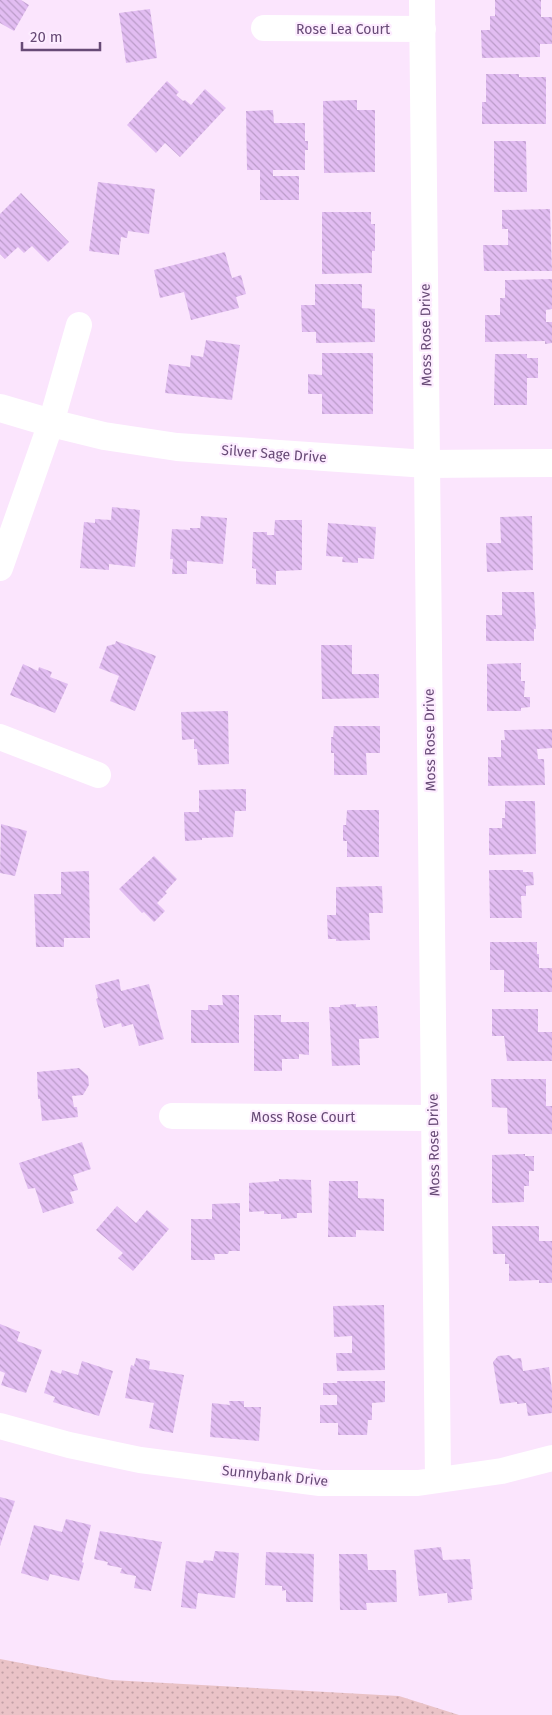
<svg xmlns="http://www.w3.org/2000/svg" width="552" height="1715" viewBox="0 0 552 1715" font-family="'Fira Sans',sans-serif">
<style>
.grass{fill:url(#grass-dots)}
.building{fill:url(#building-back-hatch)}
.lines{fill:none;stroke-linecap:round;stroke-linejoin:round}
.minor{stroke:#fff;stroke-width:26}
.tertiary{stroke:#fff;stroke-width:28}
.labels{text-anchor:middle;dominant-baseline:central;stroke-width:4.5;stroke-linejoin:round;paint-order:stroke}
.street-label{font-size:14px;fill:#674a76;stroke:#fdecff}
</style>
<defs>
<pattern id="grass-dots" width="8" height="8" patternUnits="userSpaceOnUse" patternTransform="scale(1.25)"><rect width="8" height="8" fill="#eac3c7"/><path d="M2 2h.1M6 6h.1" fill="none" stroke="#c1a0a6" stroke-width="1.8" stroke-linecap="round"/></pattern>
<pattern id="building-back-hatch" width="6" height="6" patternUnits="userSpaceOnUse" patternTransform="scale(1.25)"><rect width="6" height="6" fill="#e2bdf2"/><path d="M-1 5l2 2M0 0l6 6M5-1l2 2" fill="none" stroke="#bb9cc9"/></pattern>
</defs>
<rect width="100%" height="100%" fill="#fbe5fd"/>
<!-- grass -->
<path class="grass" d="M0 1659 111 1680 399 1696 459 1715H0Z"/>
<!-- building -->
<path class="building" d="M0 0H21L29 5 14 31 0 23Z
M495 0H541V17H552V44H540V57L482 58 481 30H490V16H495Z
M150 9 157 58 126 63 119 13Z
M486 74H519V77H546V124H482V102H486Z
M167 81 179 92 176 95 183 101 185 100 191 105 205 89 226 108 180 157 165 143 156 153 127 125Z
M357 100V110H375V172L324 173 323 101Z
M273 110 274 123H305V141H308V150H305V170H273V176H299V200H260V170H247L246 111Z
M494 141H526L527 192H494Z
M98 182 155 189 149 234 128 231 127 238 121 237 119 255 89 251Z
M21 193 69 242 48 262 32 246 24 253 18 247 5 259 0 254V214Z
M550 209 552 271H484L483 245H508V229H502V210Z
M322 212H371V224H375V251H372V273L322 274Z
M225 252 232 278 241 275 246 294 236 297 239 308 191 320 184 292 160 298 154 270Z
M552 279V309L546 310V322H552V343L545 344V341L485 342V315H500V298H505V280Z
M315 284H362V308L375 309V342L316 343V332H302L301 305H315Z
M206 340 240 345 232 400 165 393 169 364 190 367 191 355 203 357Z
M322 353H373V414H322V394H308V374L322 375Z
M495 354H527V358H538V378H527V405H494Z
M112 507 140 510 135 567 109 564V570L80 568 84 522 95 523V519L111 520Z
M201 516 227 518 223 564 187 561V574H172L173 559H170L172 529 190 530V528H200Z
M532 516 533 570 487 572 486 543H501L500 517Z
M275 520H302V570L276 571V585L256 584V569L252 568 253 532H267V535H274Z
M328 523 376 527 374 559 358 558V563L342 562 343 557 326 556Z
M502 592H534L536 629H534V641H486V615H502Z
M116 641 156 656 135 711 110 701 119 676 99 668 107 646 115 644Z
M321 645H352V674H379V698L322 699Z
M521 663V681H525L524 697H530V707L521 708V711H487V664Z
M23 664 38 671 39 667 52 672 50 677 68 684 55 713 10 695Z
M228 711 229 764 198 765 197 749H194V739L182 740 181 712Z
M334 726H380V753H366L367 775H334V753H331V737H333Z
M552 729V748L537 749 538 759H544L545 785 488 786V757H501V740H505L504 730Z
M246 789V811H235L233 837 202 838V840L185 841 184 812H199V790Z
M505 801H535L536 854 489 855V828H502V818H505Z
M347 810H379V857H347V841H343V825H346Z
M1 824 27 831 15 876 0 873Z
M154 856 177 879 165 892 167 893 157 903 165 911 154 922 144 912 142 913 119 889Z
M489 870H523V872H533L534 885 526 886V896H521L522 918H490Z
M89 871 90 938H64V947H36L34 894H61V872Z
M382 886 383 913H369L370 940 336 941V939H328L327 915H336V887Z
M490 942H537V954H539V968H552V992H504V970H490Z
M119 979 121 991 149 984 164 1039 139 1046 133 1024 122 1027 121 1023 104 1028 96 999 98 998 95 985Z
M222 995H239V1043H191V1010H208V1005H223Z
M356 1004V1007L377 1006 379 1038 359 1039 360 1065 332 1066 329 1007H340V1005Z
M492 1009H538V1032H552V1061H507L504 1036H492Z
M254 1015H281V1022H309V1055L299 1054V1059H282V1071H254Z
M79 1068 88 1076 89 1085 83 1095 72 1096 74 1107H77L78 1117 42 1121 40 1099H38L37 1072Z
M491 1079H546V1106H552V1134H508L507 1108 492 1107Z
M82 1142 91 1169 73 1175 78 1190 70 1192 74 1203 43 1213 35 1188 28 1189 19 1163Z
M525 1154V1156H534V1171H529V1186H524V1202L492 1203V1155Z
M279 1179 311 1180 312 1213H297V1218L281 1219V1214H264V1211L249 1212V1183L279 1181Z
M329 1181H358V1198L384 1199V1231L356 1230V1237H328Z
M240 1203V1251H229L228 1254H214L215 1260H191V1219H212V1204Z
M117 1206 136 1223 147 1210 169 1229 133 1271 118 1258 123 1253 96 1230Z
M492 1226H539V1241H552V1283H539V1280L509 1281V1264H505V1254H493Z
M384 1305 385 1370 337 1371 336 1353H352V1336L334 1337 333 1306Z
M0 1324 20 1332 17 1341 42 1350 26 1393 1 1385 5 1373 0 1371Z
M509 1355 513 1359 521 1358 523 1371 549 1367 552 1389V1413L528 1416 526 1403 517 1404V1402L500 1404 493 1362 498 1356Z
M136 1358 150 1361 149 1369 184 1375 173 1433 149 1428 154 1403 125 1398 131 1365 134 1366Z
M82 1361 113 1371 99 1416 53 1402 55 1397 44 1393 51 1370 61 1374 62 1370 78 1375Z
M337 1381H385V1402L372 1403V1420H368L367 1435H338V1423H320V1405H337V1395H323V1383H337Z
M229 1401H244V1407H261L259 1441 210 1437 212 1403 230 1405Z
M0 1497 15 1501 0 1546Z
M66 1519 91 1525 82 1562 84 1563 79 1581 50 1574 48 1581 21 1573 34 1525 62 1532Z
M100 1531 162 1542 151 1591 134 1588 136 1576 120 1573 122 1568 107 1565 108 1562 94 1559Z
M441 1547 443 1560 470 1559 473 1589H471L472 1600 448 1603 447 1593 419 1596 414 1550Z
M215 1551 239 1553 235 1598 198 1593 196 1609 181 1607 186 1561 203 1563 204 1560 213 1561Z
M266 1552 314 1554 313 1602H286V1590L282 1591V1586L265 1585Z
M339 1554H367L368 1570H396L397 1602 366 1603 367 1610H340Z"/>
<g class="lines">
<!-- minor -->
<path class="minor" d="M422 0 438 1480
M264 28 423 29
M0 568 51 423 79 325
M0 737 98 775
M172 1116 434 1118
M0 1426 69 1445 140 1460 320 1483H418L502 1471 552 1458"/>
<!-- tertiary -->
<path class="tertiary" d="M0 408 51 423 104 436 177 447 427 464 552 463"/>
</g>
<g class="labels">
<!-- street labels -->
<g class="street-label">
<text x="343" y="29">Rose Lea Court</text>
<text transform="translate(426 335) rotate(-91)">Moss Rose Drive</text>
<text transform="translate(274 454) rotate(4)">Silver Sage Drive</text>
<text transform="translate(430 740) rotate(-91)">Moss Rose Drive</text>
<text x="303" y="1117">Moss Rose Court</text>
<text transform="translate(434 1145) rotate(-91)">Moss Rose Drive</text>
<text transform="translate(275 1476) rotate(6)">Sunnybank Drive</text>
</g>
</g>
<!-- scale -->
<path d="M22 42v8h78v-8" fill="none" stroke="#674a76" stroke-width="2.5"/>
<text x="30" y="42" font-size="15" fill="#674a76" stroke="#fdecff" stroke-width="4" paint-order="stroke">20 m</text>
</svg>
